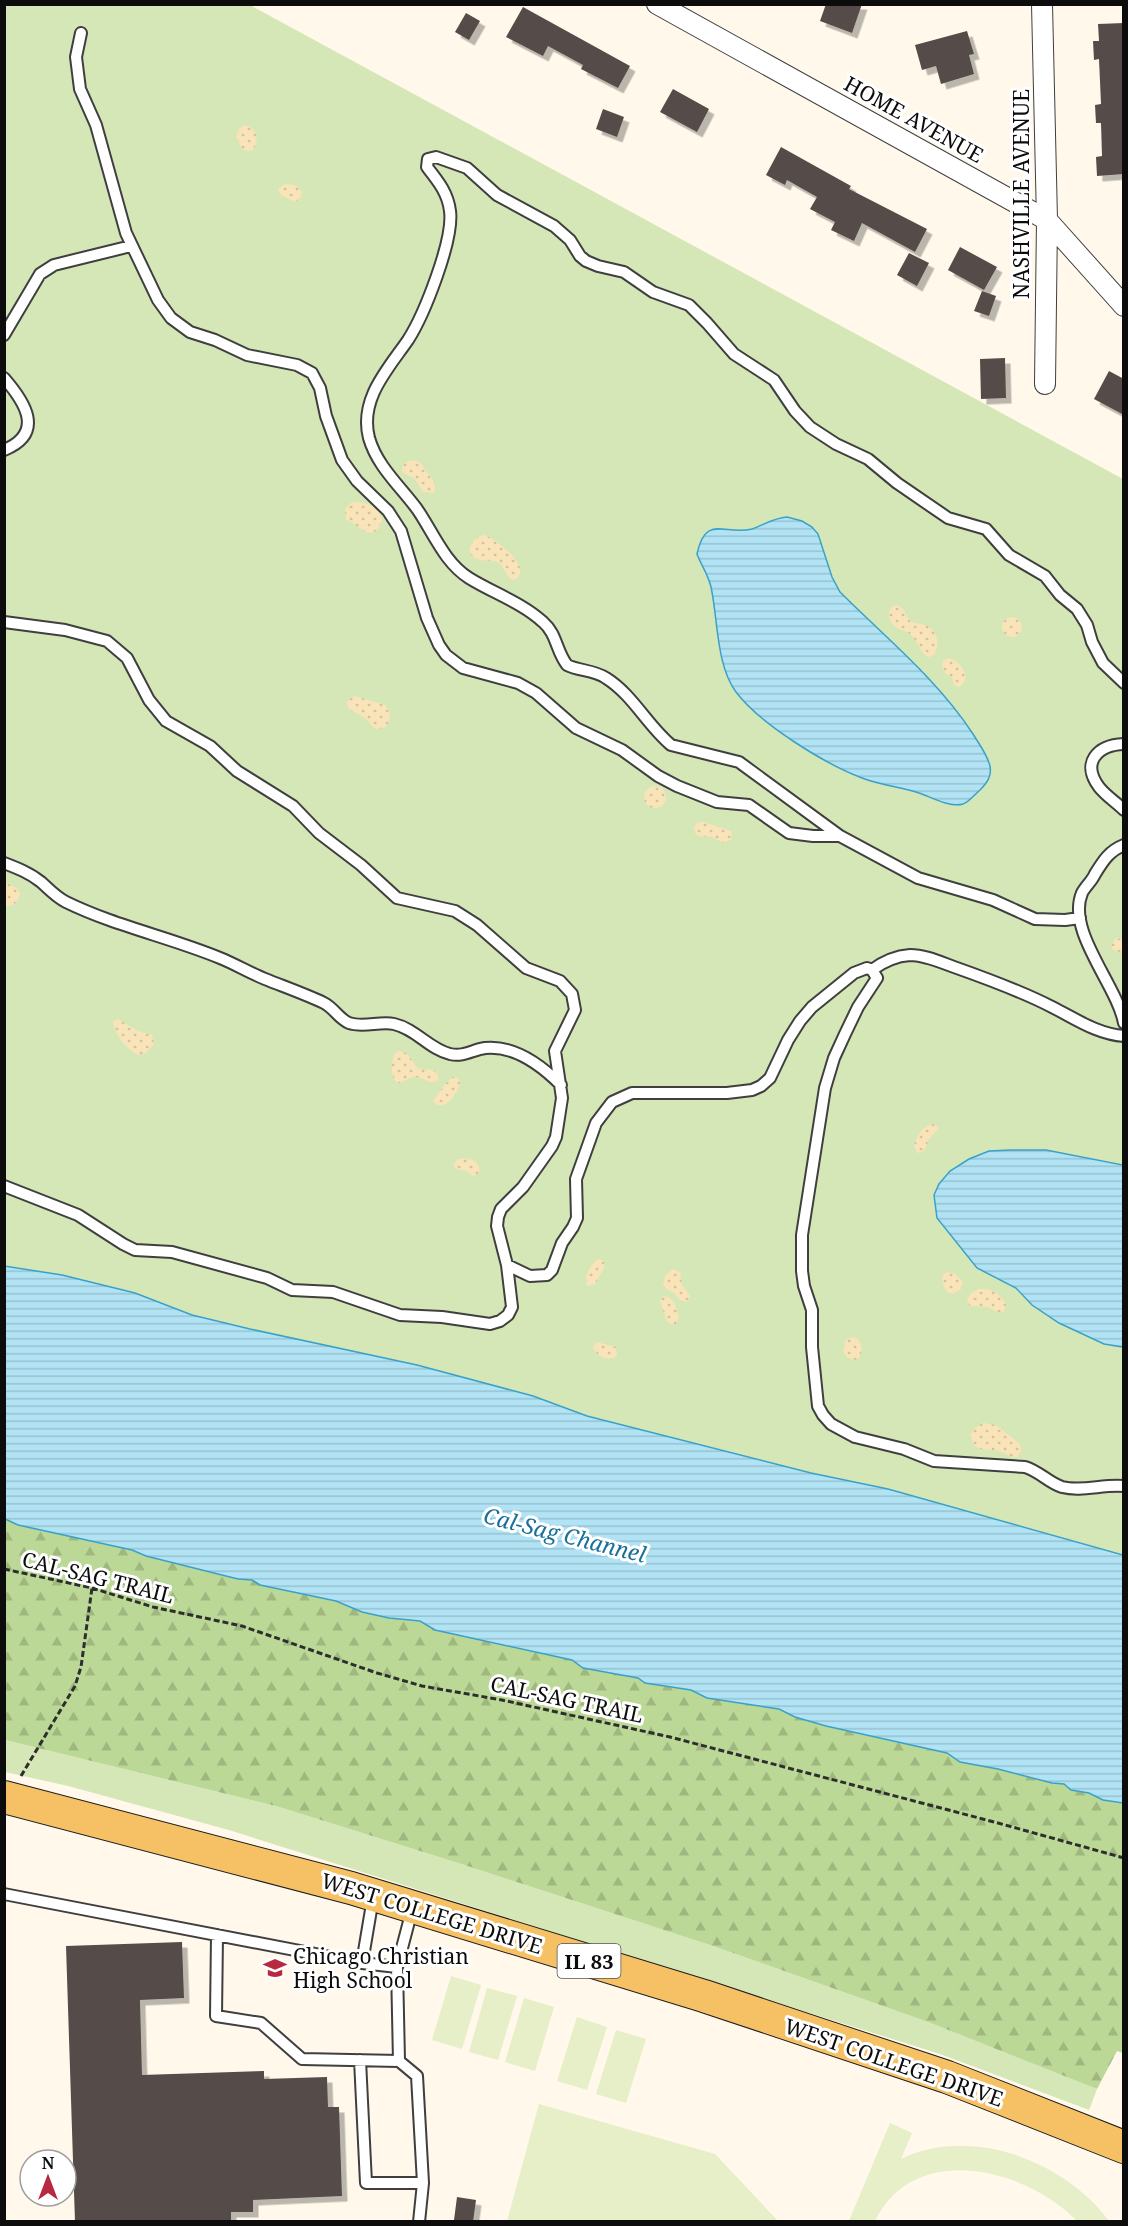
<svg xmlns="http://www.w3.org/2000/svg" width="1128" height="2226" viewBox="0 0 1128 2226" font-family="'Noto Serif',serif">
<style>
.grass{fill:#d5e7b6}
.forest{fill:url(#forest-firs)}
.sand{fill:url(#sand-dots)}
.pitch{fill:#e6efc8}
.water{fill:url(#water-rules);stroke:#3aa1c9;stroke-width:1.5}
.building{fill:#544c48;filter:url(#shadow)}
.lines{fill:none;stroke-linecap:round;stroke-linejoin:round}
.service-casing{stroke:#3f3f3f;stroke-width:14}
.minor-casing{stroke:#3f3f3f;stroke-width:22}
.primary-casing{stroke:#1d1d1d;stroke-width:34}
.path{stroke:#2e2e2e;stroke-width:3;stroke-dasharray:6 3;stroke-linecap:butt}
.service{stroke:#fff;stroke-width:10}
.minor{stroke:#fff;stroke-width:20}
.primary{stroke:#f5c164;stroke-width:32}
.labels{text-anchor:middle;dominant-baseline:central;stroke-width:6;stroke-linejoin:round;paint-order:stroke}
.shield{fill:#fff;stroke:#555;stroke-width:1.5}
.shield-label{font-size:20px;font-weight:bold;fill:#0c0c0c}
.street-label{font-size:21px;fill:#0c0c0c;stroke:#fff}
.poi-label{font-size:21px;fill:#0c0c0c;stroke:#fff;text-anchor:start}
.water-label{font-size:22px;font-style:italic;fill:#19709a;stroke:#fff}
</style>
<defs>
<pattern id="forest-firs" width="22" height="20" patternUnits="userSpaceOnUse" patternTransform="scale(1.5)"><rect width="22" height="20" fill="#bbd896"/><path d="M5 1l3.5 6h-7zM16 11l3.5 6h-7z" fill="#a0b880"/></pattern>
<pattern id="sand-dots" width="8" height="8" patternUnits="userSpaceOnUse" patternTransform="scale(1.5)"><rect width="8" height="8" fill="#f9e3b9"/><path d="M2 2h.1M6 6h.1" fill="none" stroke="#d4c29e" stroke-width="1.8" stroke-linecap="round"/></pattern>
<pattern id="water-rules" width="6" height="5" patternUnits="userSpaceOnUse" patternTransform="scale(1.5)"><rect width="6" height="5" fill="#b1e3f4"/><path d="M0 2.5h6" fill="none" stroke="#97c2d0"/></pattern>
<filter id="shadow"><feDropShadow dx="5.5" dy="5.5" stdDeviation="0" flood-color="#0004"/></filter>
</defs>
<rect width="100%" height="100%" fill="#fff8eb"/>
<!-- grass -->
<path class="grass" d="M4 5H250L1123 479V1555L888 1489 811 1473 587 1416 533 1396 192 1315 135 1293 62 1275 5 1266Z
M5 1740 276 1806 455 1862 713 1946 928 2022 1097 2089 1089 2110 940 2054 229 1830 68 1786 5 1772Z"/>
<!-- forest -->
<path class="forest" d="M4 1519 18 1525 132 1550 146 1556 238 1579 252 1580 260 1585 336 1601 362 1612 389 1618 420 1621 435 1630 572 1660 583 1668 638 1678 645 1683 691 1690 707 1698 779 1709 795 1717 826 1726 947 1753 960 1762 998 1769 1052 1783 1064 1784 1071 1790 1089 1793 1103 1800 1123 1803V2053L1117 2051 1097 2089 928 2022 713 1946 455 1862 276 1806 5 1740Z"/>
<!-- sand -->
<path class="sand" d="M245 125C257 128 259 139 254 149L249 151 242 149 236 137 239 129Z
M283 185C291 183 298 185 302 192L301 197 295 202 281 195 278 189Z
M411 460 420 462 435 484 434 493 423 492 415 479 402 472 403 464Z
M352 502C366 501 379 506 382 521 373 546 359 524 346 520L345 509Z
M483 535C493 536 518 558 520 568 521 573 520 574 518 578L512 580C505 575 504 565 497 562 491 559 483 562 477 559 463 553 472 538 483 535Z
M898 605 903 609 910 621C915 624 920 623 925 625 938 629 941 646 933 656L928 657 924 654C919 648 916 639 910 634 906 631 900 630 896 627 887 620 885 607 898 605Z
M1002 627a10 10 0 1 1 20 0a10 10 0 1 1-20 0Z
M948 658C961 660 973 679 959 687L954 685 952 677 946 674 942 668 943 661Z
M355 696 385 705C392 712 391 721 384 728L375 729 365 718 349 709 347 701Z
M644 797a11 11 0 1 1 22 0a11 11 0 1 1-22 0Z
M703 822 731 831 732 839 724 843 712 837 698 836 695 833 694 827 697 823Z
M4 882 17 888 20 894C18 903 13 906 5 906Z
M1116 938 1123 940V960L1122 953 1112 949V944Z
M118 1019 138 1031 152 1035 154 1044 146 1053 139 1055C126 1050 115 1035 113 1021Z
M399 1051 406 1053 419 1069 432 1070 437 1073 439 1080C428 1087 425 1076 415 1077 410 1077 405 1081 400 1083L396 1082C390 1074 391 1062 395 1053Z
M453 1077 458 1078 460 1082C459 1093 443 1114 433 1101 437 1096 448 1079 453 1077Z
M934 1124 938 1127V1130L929 1139 924 1151 917 1153 914 1146C917 1136 922 1125 934 1124Z
M458 1159C469 1157 482 1161 479 1173L473 1176 467 1171 455 1169 454 1163Z
M598 1259 604 1261V1268L595 1284 587 1286C583 1277 591 1264 598 1259Z
M673 1269 680 1272 682 1285 690 1296 688 1302 680 1300 674 1293 668 1290 663 1285 665 1275Z
M946 1272 954 1273 963 1282 962 1288 955 1294 947 1292 943 1284 942 1277Z
M979 1289C991 1288 1000 1293 1006 1304L1004 1312 999 1313 988 1307 970 1306 967 1299 972 1292Z
M663 1296 670 1298 675 1304 679 1317 676 1324H670L667 1321 660 1302Z
M854 1337C862 1340 863 1349 860 1357L855 1360 847 1357 843 1351 846 1339Z
M596 1342 616 1347 617 1356C607 1362 597 1357 593 1347Z
M983 1423 996 1425 1020 1444 1021 1451 1018 1457C1009 1458 1007 1453 999 1451 990 1449 982 1451 974 1446L970 1435 975 1428Z"/>
<!-- pitch -->
<path class="pitch" d="M451 1976 481 1985 462 2049 432 2040Z
M487 1988 517 1996 498 2060 469 2052Z
M524 1998 554 2007 535 2071 505 2062Z
M577 2017 607 2027 587 2090 557 2081Z
M616 2030 646 2039 626 2103 596 2094Z
M539 2104 715 2154 778 2221H507Z
M890 2123 912 2133 901 2159C971 2125 1065 2161 1109 2221H1077C1026 2168 914 2140 875 2221H849Z"/>
<!-- water -->
<path class="water" d="M787 517 802 521 812 527 818 534 832 577 840 592C886 638 937 679 973 734 979 744 987 754 990 766 992 776 987 783 980 790 975 794 969 802 963 804 950 808 931 797 919 793 901 787 880 785 862 778 825 764 760 724 736 692 716 665 718 619 711 587 708 574 701 565 697 554 706 513 725 536 752 529 764 525 773 518 787 517Z
M1011 1150H1046L1123 1165V1347L1104 1344 1059 1323 1032 1305 1016 1288 977 1268 937 1218 934 1195 939 1184 950 1171 969 1159 989 1151Z
M4 1266 62 1275 135 1293 192 1315 250 1329 417 1365 533 1396 587 1416 811 1473 888 1489 1123 1555V1803L1103 1800 1089 1793 1071 1790 1064 1784 1052 1783 998 1769 960 1762 947 1753 826 1726 795 1717 779 1709 707 1698 691 1690 645 1683 638 1678 583 1668 572 1660 435 1630 420 1621 389 1618 362 1612 336 1601 260 1585 252 1580 238 1579 146 1556 132 1550 18 1525 5 1519Z"/>
<!-- building -->
<path class="building" d="M826 4H862L852 33 820 21Z
M523 7 630 66 618 88 581 69 583 65 548 46 543 56 506 37Z
M466 13 480 21 469 40 455 32Z
M1124 23V174L1097 176 1096 157 1102 156 1101 123H1096L1095 105 1101 104 1099 59 1094 60 1093 41H1099L1098 24Z
M967 31 974 54 969 55 974 74 941 84 936 66 922 70 915 45Z
M673 89 709 109 697 132 660 112Z
M603 109 624 117 617 137 596 129Z
M781 147 851 186 849 189 927 229 915 252 862 223 854 241 831 230 835 222 810 209 817 197 787 180 785 185 766 175Z
M960 247 997 267 984 290 948 270Z
M909 253 929 263 917 286 897 275Z
M982 291 996 296 989 316 974 311Z
M1005 358 1006 398 981 399 980 359Z
M1109 371 1124 379V415L1094 399Z
M182 1942 184 1998 140 2000 142 2075 264 2071V2079L327 2077 328 2107H339L342 2196 253 2200V2212H231V2222H75L66 1946Z
M457 2197 476 2200 473 2222 454 2220Z"/>
<g class="lines">
<!-- service casing -->
<g class="service-casing">
<path id="service" d="M81 33 76 57 80 89 96 125 126 233 158 300 171 318 190 332 215 340 247 355 297 365 312 373 320 388 326 416 342 460 357 481 388 511 401 531 427 618 439 645 446 655 463 668 518 683 536 693 576 728 622 750 658 776 677 786 717 802 749 805 789 833 813 836H840
M4 335 40 274 54 265 131 246
M4 378C24 401 46 433 4 450
M4 622 65 630 107 641 127 658 149 700 166 721 210 746 237 771 293 806 319 833 361 865 397 898 455 911 477 925 526 968 560 981 572 994 575 1010 555 1051 562 1098 556 1137 552 1146 523 1187 501 1209 498 1217 497 1226 507 1265 512 1307 508 1315 500 1321 490 1324 442 1317 400 1315 333 1292 292 1290 267 1278 172 1252 135 1250 123 1244 78 1215 4 1186
M1124 744C1097 745 1081 763 1099 787 1106 796 1116 802 1124 810
M1124 845C1109 851 1103 861 1095 874 1092 881 1085 887 1082 893 1066 931 1117 985 1124 1023
M4 863C17 868 30 873 41 882 49 889 56 897 66 902 115 926 169 937 220 958 235 964 250 973 265 979 285 987 305 994 324 1003 334 1008 339 1019 349 1023 363 1028 380 1021 394 1024 416 1029 429 1049 450 1054 464 1057 472 1050 485 1048 514 1045 542 1066 561 1085
M1080 918 1065 920 1035 919 993 900 918 878 840 836 739 762 671 745C647 725 633 695 606 678 594 670 579 671 567 665 556 651 557 634 543 622 521 602 493 593 469 578 444 562 433 532 417 509 400 486 377 466 369 438 359 399 388 369 408 340 424 315 454 240 450 211 448 193 438 181 427 167L428 159 436 157 467 168 497 195 554 226 570 240 580 256 586 261 598 266 624 272 653 292 689 305 707 323 734 354 774 380 795 411 810 427 836 444 868 459 897 483 948 518 986 529 1009 555 1045 576 1060 595 1077 609 1087 625 1092 642 1103 663 1124 683
M872 970C884 961 896 956 910 955 925 955 940 962 954 967 988 979 1021 991 1052 1007 1076 1019 1097 1034 1124 1036
M507 1265 530 1276 547 1275 552 1270 562 1243 573 1227 577 1218 576 1179 596 1123 612 1102 632 1093H727L752 1090 761 1086 770 1078 788 1040 800 1021 812 1007 854 973 867 968 872 970 877 978 858 1007 845 1034 834 1058 825 1088 802 1235V1271L804 1286 812 1310V1347L818 1406 823 1415 831 1424 855 1437 904 1449 934 1461 1025 1467C1039 1471 1049 1483 1062 1487 1082 1492 1103 1484 1124 1486
M4 1894 362 1963 373 1898
M217 1935 216 2016 261 2023 302 2059 399 2061 417 2076 423 2183
M362 1963 397 1967
M360 2060 366 2183H423L419 2222
M399 2061 397 1967 412 1910"/>
</g>
<!-- minor casing -->
<g class="minor-casing">
<path id="minor" d="M657 4 1047 220 1124 306
M1042 4 1047 220 1045 384"/>
</g>
<!-- primary casing -->
<g class="primary-casing">
<path id="primary" d="M4 1797 351 1888 704 1996 947 2077 1124 2147"/>
</g>
<!-- path -->
<path class="path" d="M4 1569 92 1588 153 1607 242 1626 377 1673 422 1686 502 1700 670 1737 998 1823 1124 1858
M21 1776 75 1686 81 1667 92 1588"/>
<!-- service -->
<use href="#service" class="service"/>
<!-- minor -->
<use href="#minor" class="minor"/>
<!-- primary -->
<use href="#primary" class="primary"/>
</g>
<!-- icons -->
<defs>
<g id="school-bare" transform="scale(1.8)"><path d="M0-5L7-2L0 1L-7-2ZM-4 1L0 2.5L4 1V4Q0 6-4 4Z" fill="#b8283f" stroke="#fff" stroke-width="2.5" paint-order="stroke"/></g>
</defs>
<g fill-rule="evenodd">
<use href="#school-bare" x="275" y="1968"/>
</g>
<g class="labels">
<!-- shield labels -->
<rect class="shield" x="557.5" y="1944" width="63" height="34" rx="4.5"/>
<g class="shield-label">
<text x="589" y="1961">IL 83</text>
</g>
<!-- street labels -->
<g class="street-label">
<text transform="translate(914 119) rotate(29)">HOME AVENUE</text>
<text transform="translate(1021 194) rotate(-90)">NASHVILLE AVENUE</text>
<text transform="translate(98 1577) rotate(14)">CAL-SAG TRAIL</text>
<text transform="translate(567 1699) rotate(12)">CAL-SAG TRAIL</text>
<text transform="translate(432 1913) rotate(17)">WEST COLLEGE DRIVE</text>
<text transform="translate(894 2062) rotate(19)">WEST COLLEGE DRIVE</text>
</g>
<!-- poi labels -->
<g class="poi-label">
<text x="293" y="1956">Chicago Christian<tspan x="293" dy="24">High School</tspan></text>
</g>
<!-- water labels -->
<g class="water-label">
<text transform="translate(565 1534) rotate(14)">Cal-Sag Channel</text>
</g>
</g>
<!-- border -->
<rect width="1128" height="2226" fill="none" stroke="#0c0c0c" stroke-width="12"/>
<!-- north arrow -->
<g transform="translate(48 2178)"><circle r="28" fill="#ffffff" stroke="#9e9e9e" stroke-width="1.5"/>
<path d="M0-4.5L10 22L0 15L-10 22Z" fill="#b8283f"/>
<text y="-9" font-size="16" font-weight="bold" text-anchor="middle" fill="#0c0c0c">N</text>
</g>
</svg>
